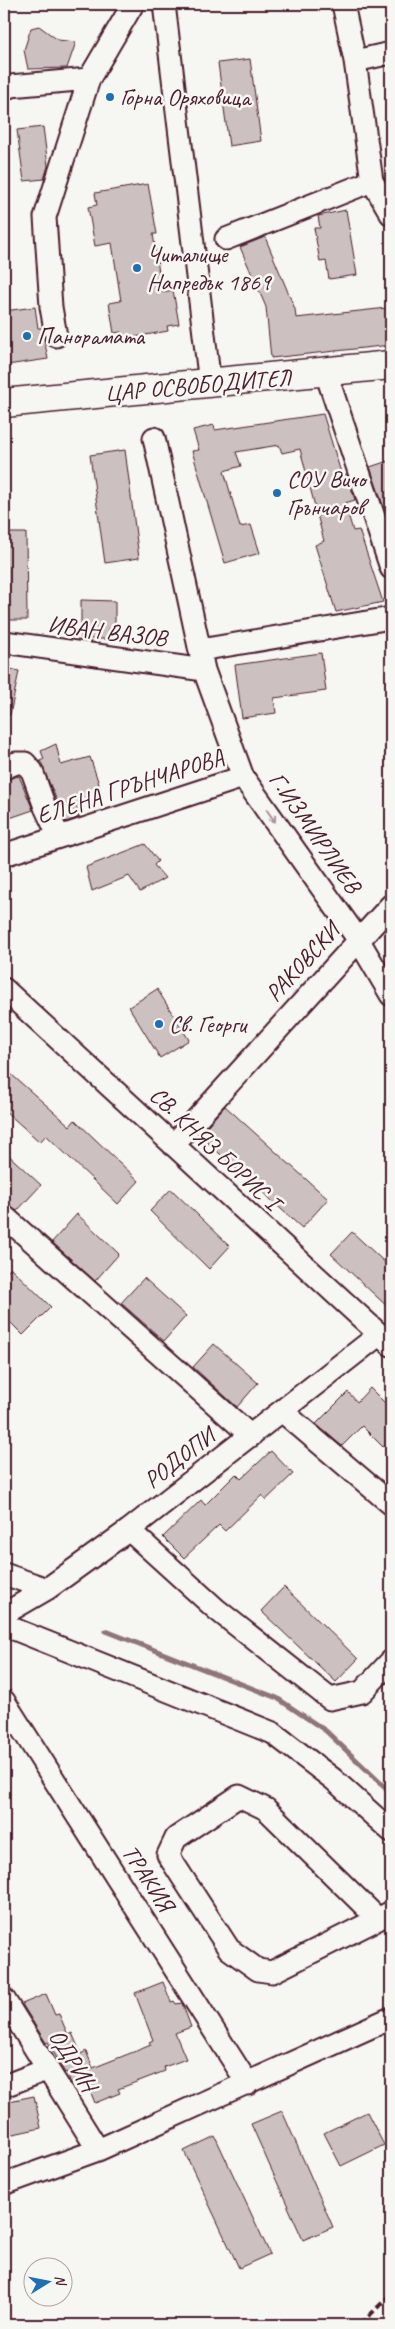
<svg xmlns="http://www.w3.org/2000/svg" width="395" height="2329" viewBox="0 0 395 2329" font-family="Caveat,sans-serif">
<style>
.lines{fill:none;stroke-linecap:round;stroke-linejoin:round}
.stream{stroke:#8e747a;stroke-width:5}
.building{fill:#ccc1c0;stroke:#4a1f2b}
.minor-casing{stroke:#4a1f2b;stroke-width:25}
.major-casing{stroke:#4a1f2b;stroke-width:31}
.minor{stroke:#f6f6f2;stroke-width:21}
.major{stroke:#f6f6f2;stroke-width:28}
.rail{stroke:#4a1f2b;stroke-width:4;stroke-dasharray:8 4;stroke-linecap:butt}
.oneway{stroke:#a99598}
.poi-dot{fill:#1f6fb2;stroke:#f6f6f2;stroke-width:2}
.labels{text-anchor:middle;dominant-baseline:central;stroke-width:5;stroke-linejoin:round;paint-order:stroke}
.poi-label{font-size:24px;fill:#4a1f2b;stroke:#f6f6f2;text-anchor:start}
.street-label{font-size:24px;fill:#4a1f2b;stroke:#f6f6f2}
</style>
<rect width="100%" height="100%" fill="#f6f6f2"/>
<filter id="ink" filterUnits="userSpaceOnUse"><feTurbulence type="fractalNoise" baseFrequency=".02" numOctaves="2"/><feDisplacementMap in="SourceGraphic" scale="10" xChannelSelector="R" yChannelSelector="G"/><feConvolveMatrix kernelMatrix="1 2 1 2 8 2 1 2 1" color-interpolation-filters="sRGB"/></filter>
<g filter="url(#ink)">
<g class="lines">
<!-- stream -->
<path class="stream" d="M106 1631 277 1698 326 1731 391 1793"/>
</g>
<!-- building -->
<path class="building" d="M39 26 58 40 76 42 67 68 28 69 24 50 31 28Z
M250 59 261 141 229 146 218 63Z
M43 127 48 166 44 179 24 181 17 130Z
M148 184 157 234H153L162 292 173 290 179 324 167 326 168 331 123 339 121 332 114 333 109 303 121 301 112 243 95 246 88 207 97 205 95 193Z
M346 210 357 275 329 279 326 261 320 262 314 228H320L318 216Z
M265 237 295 309 296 318 387 308 391 345 271 358 266 307 240 247Z
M35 307 38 328H42L48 359 7 365 4 346V311Z
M323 414 342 476 347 474 355 500 345 503 353 531 359 530 383 602 336 612 315 545 324 541 300 449 282 453 279 445 236 452 241 466 224 471 240 527 251 525 260 553 225 563 192 451 199 450 193 430 214 425 215 430Z
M125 450 139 558 105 563 90 455Z
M391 460V506L384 508 370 467Z
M4 533H26L27 620H4Z
M81 600 115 601V629H109V639H81Z
M321 653 326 691 274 698 276 713 242 718 235 665Z
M6 668 19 671 10 715 4 714V679Z
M56 744 61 765 90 757 99 784 96 788 99 800 76 805 79 817 66 822 40 761 44 759 41 751Z
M19 776 33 810 4 820V780Z
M145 844 158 861 154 865 165 878 140 892 129 876 92 891 86 867Z
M157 989 189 1040 160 1058 129 1007Z
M4 1068 70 1126 75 1120 139 1181 118 1204 46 1135 40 1142 4 1110Z
M225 1106 328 1199 302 1228 199 1135Z
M4 1151 41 1185 17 1211 4 1203Z
M171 1189 230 1246 209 1269 150 1211Z
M77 1214 119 1254 95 1281 52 1242Z
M352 1232 391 1268V1310L331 1254Z
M11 1268 51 1307 23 1335 4 1316V1275Z
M144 1278 186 1316 164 1341 121 1303Z
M214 1344 258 1383 237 1407 193 1367Z
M370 1388 391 1409V1439L383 1447 362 1426 342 1446 316 1424 348 1392 357 1402Z
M271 1451 293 1474 266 1500 262 1495 225 1531 219 1525 184 1558 163 1537 201 1500 205 1505 236 1474 241 1479Z
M284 1587 358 1659 336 1682 261 1611Z
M163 1982 171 2002 174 2001 176 2004 182 2003 191 2027 175 2033 186 2059 164 2067 165 2071 118 2089 120 2093 95 2103 85 2078 71 2084 67 2072 65 2073 48 2042 46 2043 22 2004 46 1994 55 2015 59 2014 68 2035 72 2033 81 2054 86 2051 93 2068 151 2045 149 2042 153 2040 135 1993Z
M34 2096 41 2128 4 2136V2102Z
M282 2111 333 2227 303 2240 251 2124Z
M367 2112 384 2145 341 2166 324 2133Z
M215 2136 270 2254 239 2268 184 2151Z"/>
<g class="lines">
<!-- minor casing -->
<g class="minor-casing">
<path id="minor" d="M164 4 210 384
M343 4 355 61 372 181 391 214
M355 61 391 53
M4 90 10 86 89 79
M226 239 372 181
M56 336 51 307 45 217 89 79 133 4
M326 373 391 568
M154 438 204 670 243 777 358 939 391 995
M4 642 204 670
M200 650 391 618
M4 768 16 763H25L32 771 45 807 59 837
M4 855 243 777
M4 989 391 1345
M173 1145 391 905
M4 1216 251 1436
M283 1412 391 1504
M129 1530 216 1609 330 1699 362 1692 391 1661
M4 1574 47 1589
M4 1614 47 1589 129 1530 380 1334
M4 1625 273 1733 333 1779 391 1831
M4 1701 248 2084
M378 1919 266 1809 239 1796 176 1838 168 1855 229 1949 258 1970 272 1972 378 1919 391 1912
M4 1999 98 2150
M4 2086 48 2069
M4 2184 98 2150 391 2018"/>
</g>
<!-- major casing -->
<g class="major-casing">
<path id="major" d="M4 403 391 365"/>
</g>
<!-- minor -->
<use href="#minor" class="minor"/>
<!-- major -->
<use href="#major" class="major"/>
<!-- rail -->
<path class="rail" d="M360 2325 391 2294"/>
</g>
<!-- one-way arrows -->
<defs><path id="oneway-shaft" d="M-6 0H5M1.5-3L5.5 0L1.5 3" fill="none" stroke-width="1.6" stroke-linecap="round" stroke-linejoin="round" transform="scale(1.25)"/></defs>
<use class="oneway" href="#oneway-shaft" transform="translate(271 816) rotate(55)"/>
</g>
<!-- markers -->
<g class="poi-dot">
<circle cx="110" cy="97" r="5"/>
<circle cx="137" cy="268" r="5"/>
<circle cx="27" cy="336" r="5"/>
<circle cx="277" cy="493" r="5"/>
<circle cx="159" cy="1024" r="5"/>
</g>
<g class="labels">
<!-- poi labels -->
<g class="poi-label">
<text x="120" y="97">Горна Оряховица</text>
<text x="147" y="254">Читалище<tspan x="147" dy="28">Напредък 1869</tspan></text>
<text x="37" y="336">Панорамата</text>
<text x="287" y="479">СОУ Вичо<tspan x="287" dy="28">Грънчаров</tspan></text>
<text x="169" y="1024">Св. Георги</text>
</g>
<!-- street labels -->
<g class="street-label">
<text transform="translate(198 385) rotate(-5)">ЦАР ОСВОБОДИТЕЛ</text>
<text transform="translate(107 631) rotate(7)">ИВАН ВАЗОВ</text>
<text transform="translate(130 786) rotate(-18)">ЕЛЕНА ГРЪНЧАРОВА</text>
<text transform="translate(315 832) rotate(55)">Г.ИЗМИРЛИЕВ</text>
<text transform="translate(302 962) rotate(-48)">РАКОВСКИ</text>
<text transform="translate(215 1148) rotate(43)">СВ. КНЯЗ БОРИС I</text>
<text transform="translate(179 1458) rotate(-38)">РОДОПИ</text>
<text transform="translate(148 1878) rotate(57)">ТРАКИЯ</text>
<text transform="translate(73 2060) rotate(58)">ОДРИН</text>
</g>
</g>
<!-- margin -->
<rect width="395" height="2329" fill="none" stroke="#f6f6f2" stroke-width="20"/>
<rect x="10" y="10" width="375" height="2309" fill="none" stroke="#4a1f2b" stroke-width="2" filter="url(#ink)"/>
<!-- north arrow -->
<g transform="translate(48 2282) rotate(80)"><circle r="24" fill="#f6f6f2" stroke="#b1a0a2"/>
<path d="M0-4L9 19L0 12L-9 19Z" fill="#1f6fb2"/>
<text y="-8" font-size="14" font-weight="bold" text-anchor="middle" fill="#4a1f2b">N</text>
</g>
</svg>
